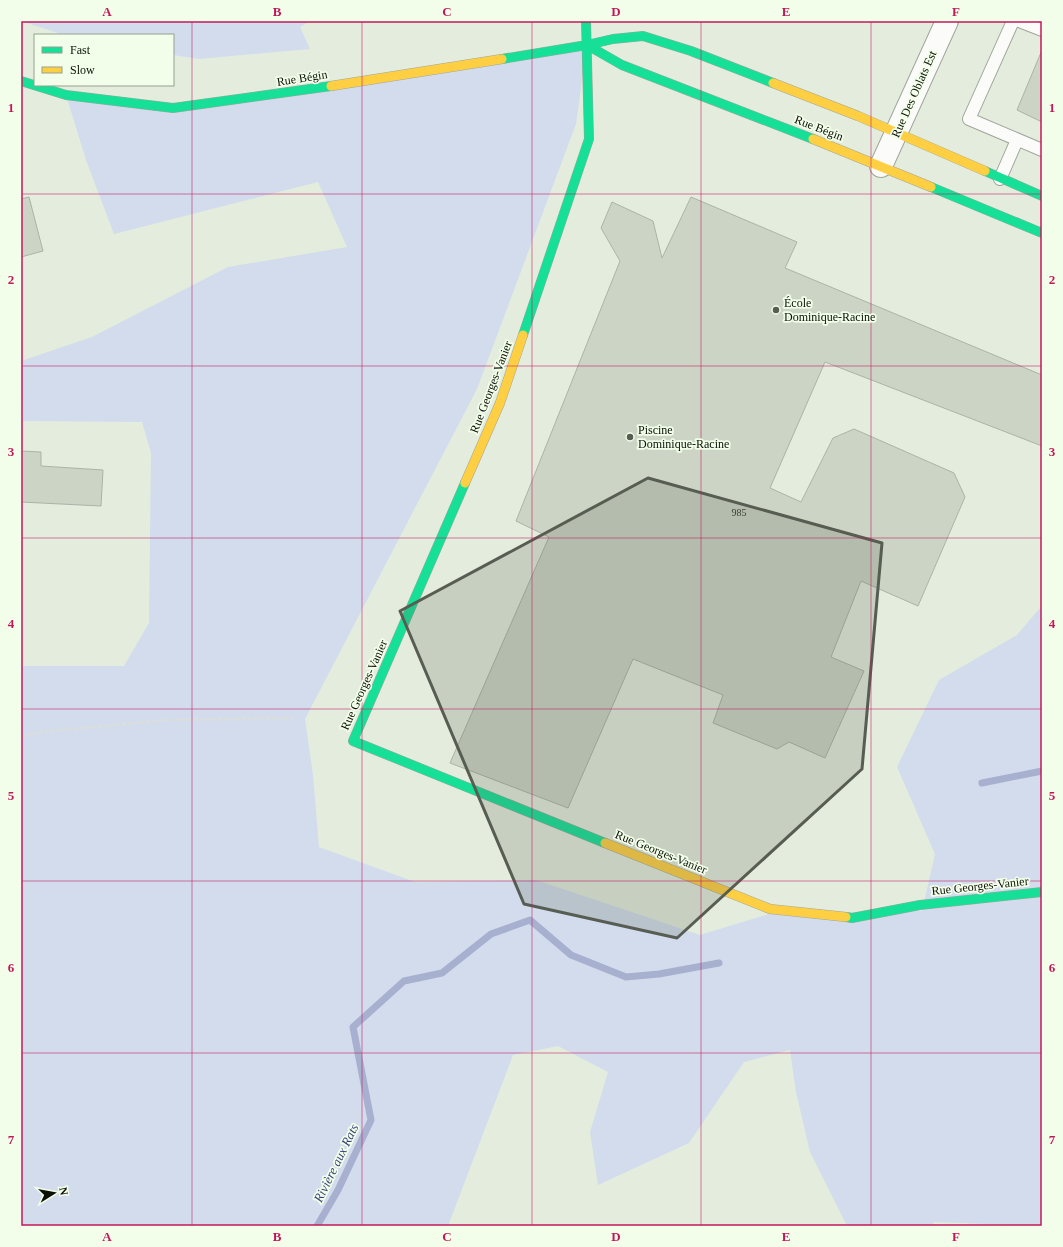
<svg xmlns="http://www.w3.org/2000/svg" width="1063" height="1247" viewBox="0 0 1063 1247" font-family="Georgia,serif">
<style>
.green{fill:#d2dcec}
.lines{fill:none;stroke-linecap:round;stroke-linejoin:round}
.stream{stroke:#a7b1cf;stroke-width:7}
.building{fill:#ccd5c5;stroke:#acb2a8}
.lane-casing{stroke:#a0a69b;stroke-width:14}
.street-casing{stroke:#a0a69b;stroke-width:24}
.fast-casing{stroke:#a0a69b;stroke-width:10}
.slow-casing{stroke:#a0a69b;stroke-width:10}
.path{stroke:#dcdeda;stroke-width:2.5;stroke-dasharray:4 2;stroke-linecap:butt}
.lane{stroke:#fbfcfa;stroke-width:12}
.street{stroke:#fbfcfa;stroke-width:22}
.fast{stroke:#16e098;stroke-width:9}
.slow{stroke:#ffcf43;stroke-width:9}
.marked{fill:#575d52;fill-opacity:0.2;stroke:#575d52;stroke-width:3;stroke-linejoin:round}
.grid{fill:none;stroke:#c2185b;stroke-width:1;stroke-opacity:0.55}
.poi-dot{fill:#575d52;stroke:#f2fee9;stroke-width:1.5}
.labels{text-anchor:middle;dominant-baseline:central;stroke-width:3.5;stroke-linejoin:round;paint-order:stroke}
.number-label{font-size:10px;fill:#3b4136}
.street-label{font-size:12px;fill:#0b1007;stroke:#f2fee9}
.poi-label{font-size:12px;fill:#0b1007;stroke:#f2fee9;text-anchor:start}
.water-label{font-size:13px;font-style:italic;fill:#363f7b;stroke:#f2fee9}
.neatline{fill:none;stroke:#c2185b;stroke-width:1.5}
.grid-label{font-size:13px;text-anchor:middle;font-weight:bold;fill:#c2185b}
</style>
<rect width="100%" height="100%" fill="#e4ecde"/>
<!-- green -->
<path class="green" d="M21 21H310L300 27 310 49 199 59 173 55V35H64Z
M587 45 576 124 477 389 305 719 313 775 319 847 415 882 536 880 700 935 769 914 922 911 935 854 897 767 939 680 1017 635 1039 609 1042 608V1221L1040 1226 934 1222 933 1226H847L810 1152 796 1092 790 1050 744 1062 689 1143 598 1185 590 1132 608 1072 558 1046 513 1055 448 1226H21V666H124L149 623 151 453 142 422 23 421 21 361 92 337 228 267 347 247 318 182 114 234 86 160 66 95 173 108Z"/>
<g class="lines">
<!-- stream -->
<path class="stream" d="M982 783 1042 771
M317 1226 338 1190 371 1120 353 1027 404 981 442 973 491 934 530 920 571 955 626 977 659 974 719 963"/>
</g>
<!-- building -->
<path class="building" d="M1042 50V122L1017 110Z
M29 197 43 251 21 257V199Z
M691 197 797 242 785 268 1042 375V446L825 362 770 488 801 502 833 438 854 429 954 473 965 497 918 606 861 581 831 657 864 671 825 758 789 742 777 749 713 723 723 695 633 659 568 808 450 763 549 537 516 521 620 261 601 228 612 202 653 221 662 258Z
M21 451 41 452V466L103 470 101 506 21 502Z"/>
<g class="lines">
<!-- lane casing -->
<g class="lane-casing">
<path id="lane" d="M1013 21 969 119 1042 150
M1019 21 1042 30
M1000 179 1017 140"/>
</g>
<!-- street casing -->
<g class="street-casing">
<path id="street" d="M881 166 947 21"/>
</g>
<!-- fast casing -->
<g class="fast-casing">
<path id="fast" d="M587 45 622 65 813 139
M502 59 587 45 613 39 643 36 691 51 773 83
M21 81 66 95 173 108 331 86
M985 171 1042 196
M931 187 1042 233
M523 335 589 139 586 21
M465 483 353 741 605 843
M846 917 852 918 920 905 1042 892"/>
</g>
<!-- slow casing -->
<g class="slow-casing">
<path id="slow" d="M773 83 858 116 985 171
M331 86 502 59
M813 139 931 187
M465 483 500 403 523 335
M605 843 770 909 846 917"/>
</g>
<!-- path -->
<path class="path" d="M21 737 42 732 166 720 294 718"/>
<!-- lane -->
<use href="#lane" class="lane"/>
<!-- street -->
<use href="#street" class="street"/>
<!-- fast -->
<use href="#fast" class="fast"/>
<!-- slow -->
<use href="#slow" class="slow"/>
</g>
<!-- marked area -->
<path class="marked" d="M648 478 882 543 862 769 677 938 524 904 400 611Z"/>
<!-- grid -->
<path class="grid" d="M192 21V1226M362 21V1226M532 21V1226M701 21V1226M871 21V1226M21 194H1042M21 366H1042M21 538H1042M21 709H1042M21 881H1042M21 1053H1042"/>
<!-- markers -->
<g class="poi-dot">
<circle cx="776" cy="310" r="4"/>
<circle cx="630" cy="437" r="4"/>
</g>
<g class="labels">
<!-- number labels -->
<g class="number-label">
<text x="739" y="512">985</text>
</g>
<!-- street labels -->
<g class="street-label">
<text transform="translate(302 78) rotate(-9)">Rue Bégin</text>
<text transform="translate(914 94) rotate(-66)">Rue Des Oblats Est</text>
<text transform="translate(819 128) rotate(21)">Rue Bégin</text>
<text transform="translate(491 387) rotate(-69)">Rue Georges-Vanier</text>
<text transform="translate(364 685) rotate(-66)">Rue Georges-Vanier</text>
<text transform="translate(661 852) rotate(22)">Rue Georges-Vanier</text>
<text transform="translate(980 886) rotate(-6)">Rue Georges-Vanier</text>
</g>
<!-- poi labels -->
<g class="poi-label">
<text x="784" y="303">École<tspan x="784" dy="14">Dominique-Racine</tspan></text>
<text x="638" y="430">Piscine<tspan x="638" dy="14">Dominique-Racine</tspan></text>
</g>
<!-- water labels -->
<g class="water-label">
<text transform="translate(336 1163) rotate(-64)">Rivière aux Rats</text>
</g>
</g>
<!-- border -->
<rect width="1063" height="1247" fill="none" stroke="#f2fee9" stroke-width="44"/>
<!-- legend -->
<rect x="34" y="34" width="140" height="52" fill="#f2fee9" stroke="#969f8f"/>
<rect x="42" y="47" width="20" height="6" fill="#16e098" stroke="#969f8f"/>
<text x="70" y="54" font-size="12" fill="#0b1007">Fast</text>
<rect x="42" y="67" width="20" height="6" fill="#ffcf43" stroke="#969f8f"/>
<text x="70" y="74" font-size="12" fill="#0b1007">Slow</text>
<!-- north arrow -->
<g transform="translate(54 1193) rotate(79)" stroke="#f2fee9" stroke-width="3" paint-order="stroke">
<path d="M0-3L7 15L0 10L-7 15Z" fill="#0b1007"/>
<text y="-6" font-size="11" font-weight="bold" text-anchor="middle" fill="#0b1007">N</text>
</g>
<rect x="22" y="22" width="1019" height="1203" class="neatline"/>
<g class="grid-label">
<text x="107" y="16">A</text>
<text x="277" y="16">B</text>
<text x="447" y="16">C</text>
<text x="616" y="16">D</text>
<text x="786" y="16">E</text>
<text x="956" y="16">F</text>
<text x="11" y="112">1</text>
<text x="1052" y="112">1</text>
<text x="11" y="284">2</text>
<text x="1052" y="284">2</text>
<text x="11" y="456">3</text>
<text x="1052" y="456">3</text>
<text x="11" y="628">4</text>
<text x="1052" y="628">4</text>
<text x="11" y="800">5</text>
<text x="1052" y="800">5</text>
<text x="11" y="972">6</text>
<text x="1052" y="972">6</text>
<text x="11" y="1144">7</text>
<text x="1052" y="1144">7</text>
<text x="107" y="1241">A</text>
<text x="277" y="1241">B</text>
<text x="447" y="1241">C</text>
<text x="616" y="1241">D</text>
<text x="786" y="1241">E</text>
<text x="956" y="1241">F</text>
</g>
</svg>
